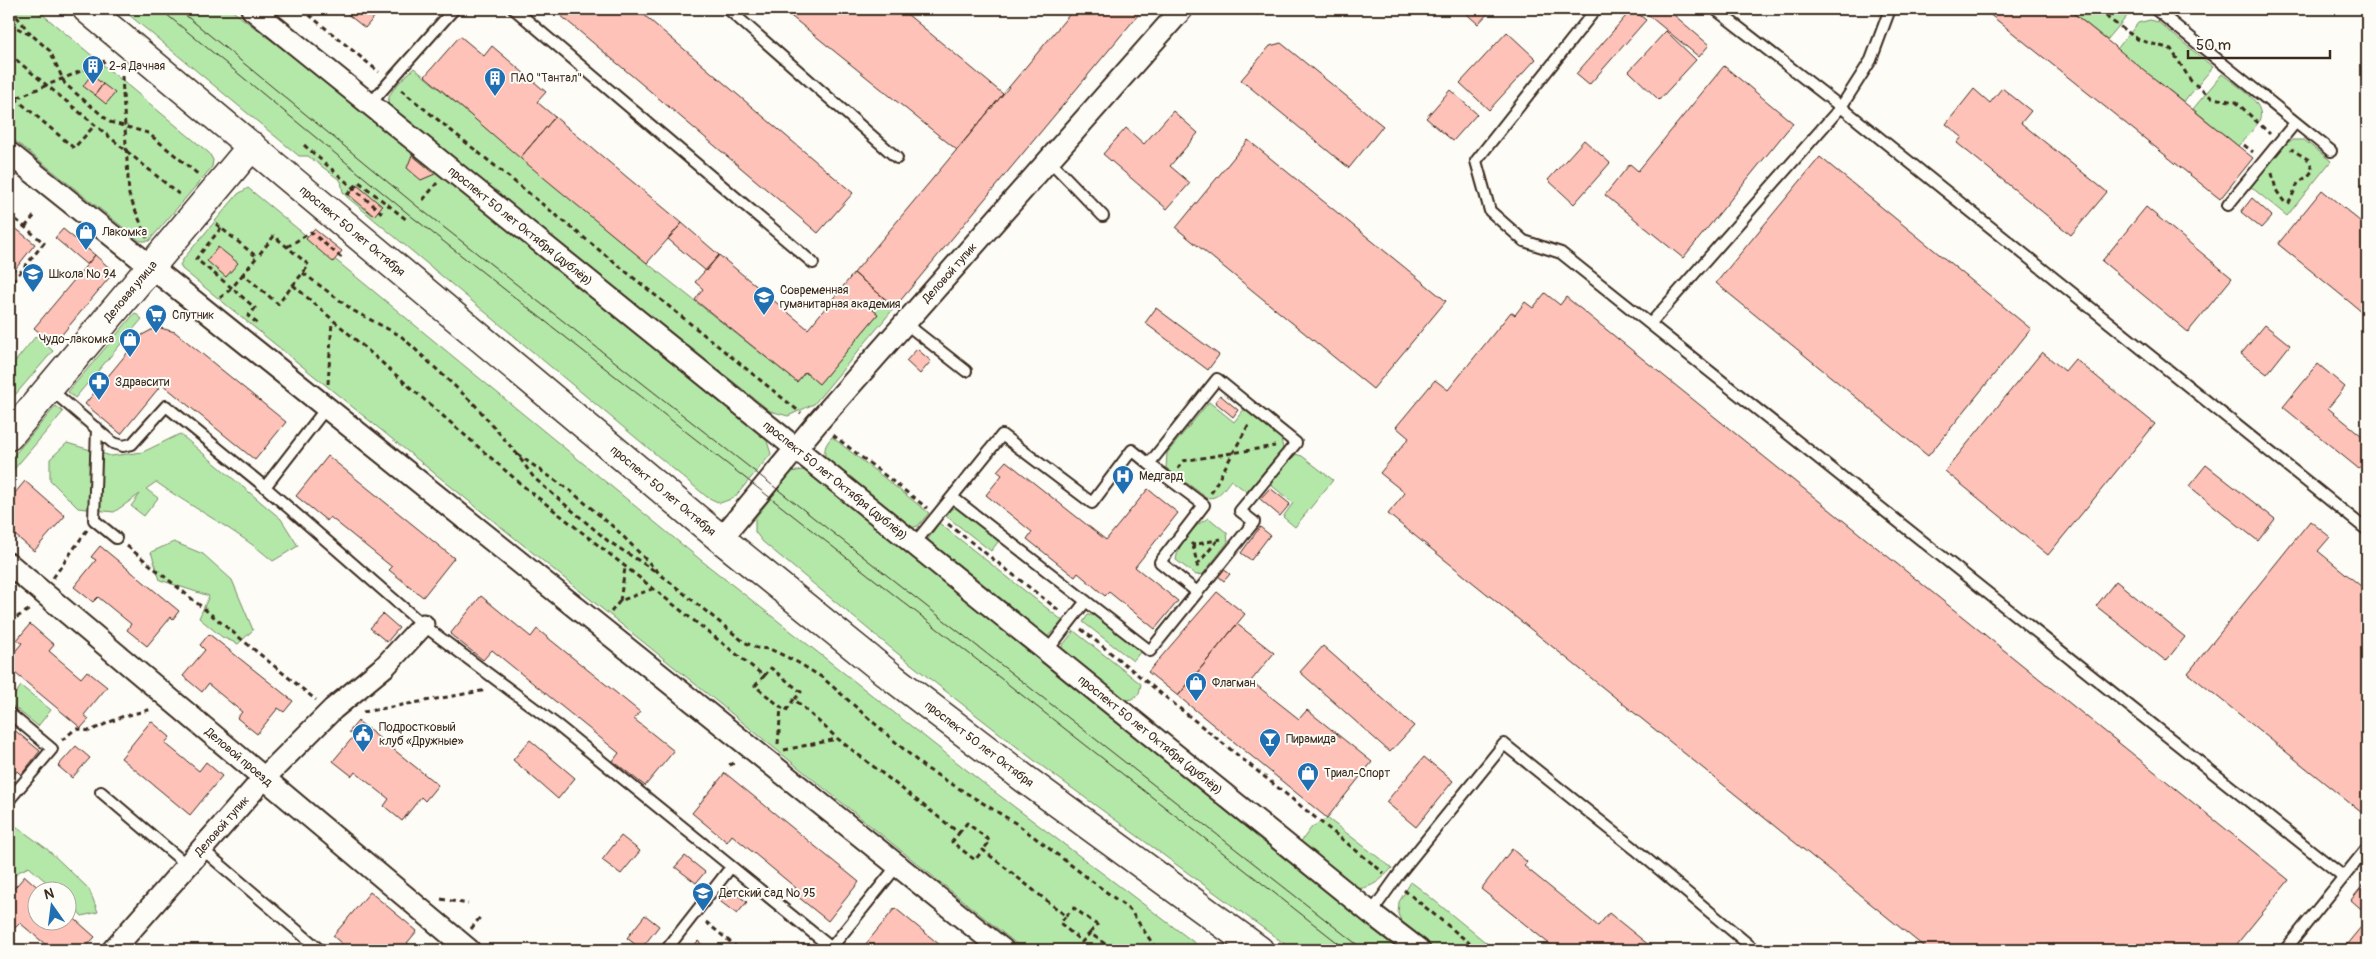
<svg xmlns="http://www.w3.org/2000/svg" width="2376" height="959" viewBox="0 0 2376 959" font-family="Pangolin,sans-serif">
<style>
.green{fill:#b4e8a9;stroke:#788964}
.building{fill:#fec2b8;stroke:#3b2a1e}
.lines{fill:none;stroke-linecap:round;stroke-linejoin:round}
.lane-casing{stroke:#3b2a1e;stroke-width:14}
.street-casing{stroke:#3b2a1e;stroke-width:25}
.secondary-casing{stroke:#3b2a1e;stroke-width:31}
.primary-casing{stroke:#3b2a1e;stroke-width:31}
.path{stroke:#3b2a1e;stroke-width:3;stroke-dasharray:5 4;stroke-linecap:butt}
.lane{stroke:#fdfcf7;stroke-width:10}
.street{stroke:#fdfcf7;stroke-width:21}
.secondary{stroke:#fdfcf7;stroke-width:28}
.primary{stroke:#fdfcf7;stroke-width:28}
.tram{stroke:#3b2a1e;stroke-width:1}
.labels{text-anchor:middle;dominant-baseline:central;stroke-width:4;stroke-linejoin:round;paint-order:stroke}
.poi-label{font-size:12px;fill:#3b2a1e;stroke:#fdfcf7;text-anchor:start}
.street-label{font-size:12px;fill:#3b2a1e;stroke:#fdfcf7}
</style>
<rect width="100%" height="100%" fill="#fdfcf7"/>
<filter id="ink" filterUnits="userSpaceOnUse"><feTurbulence type="fractalNoise" baseFrequency=".02" numOctaves="2"/><feDisplacementMap in="SourceGraphic" scale="10" xChannelSelector="R" yChannelSelector="G"/><feConvolveMatrix kernelMatrix="1 2 1 2 8 2 1 2 1" color-interpolation-filters="sRGB"/></filter>
<g filter="url(#ink)">
<!-- green -->
<path class="green" d="M9 9H36L209 153 213 160 212 167 149 241H140L9 136Z
M122 9H230L330 85 767 441 771 454 734 498 720 503 707 497 347 197 343 192 341 181 308 156H299Z
M2068 9H2129L2128 15 2107 40Z
M2150 20 2158 22 2213 67 2184 102 2117 49 2138 23Z
M414 68 647 263 797 382 805 372 819 384 878 314 873 310 884 298 895 307 814 404 788 416 770 411 388 106C386 91 405 78 414 68Z
M2222 74C2234 84 2268 103 2259 121 2254 130 2245 138 2238 146L2193 109Z
M2292 140H2304L2331 161 2287 216 2251 187 2285 144Z
M248 188 702 561 992 790 1204 950H1024L182 269 180 265 184 258 238 194Z
M135 313 142 319 75 398 68 392Z
M36 336 53 351 9 402V369Z
M1209 402 1234 422 1245 408 1281 437 1283 450 1247 492 1231 480C1224 488 1218 501 1206 497L1166 468 1167 453Z
M56 406 63 412 9 475V461Z
M180 434 281 519 298 546 273 561C237 530 194 509 156 482L146 489 158 498 144 516 131 506 140 494 114 512 78 508 50 480V459L67 443 111 456 143 452Z
M832 437 929 513 918 526 911 528 827 463C823 451 824 446 832 437Z
M1295 454 1302 456 1333 480 1295 527 1283 517 1293 503 1271 485 1273 479Z
M802 470 814 473 1407 950H1293L1035 761 897 653 763 542 755 532V518L792 472Z
M957 507 997 538 998 542 991 551 946 516 951 509Z
M1209 518 1227 533 1228 542 1203 574 1196 575 1176 560C1178 544 1194 524 1209 518Z
M939 523 1063 621 1046 638 927 541Z
M174 542 203 554 232 580 253 630 238 644 222 637 199 618 209 596 160 580 151 552Z
M1088 615H1094L1141 651 1133 661 1083 622Z
M1074 631 1141 684 1139 694 1132 699 1121 701 1062 652V646Z
M21 686 51 710 38 726 9 703Z
M1327 818 1392 868C1381 880 1374 887 1357 889L1299 844 1312 827Z
M9 821 47 849 89 889 98 912 82 916 68 901V892L57 891 29 867 18 872 9 883Z
M1411 882 1419 888 1495 950H1433L1404 927 1398 914 1399 902Z"/>
<!-- building -->
<path class="building" d="M341 9H381L365 28Z
M553 9H637L853 193 818 233Z
M782 9H901L1003 94 957 150Z
M1074 9H1143L895 307 854 273Z
M1461 9H1492L1478 24Z
M1632 9 1646 20 1589 85 1576 74Z
M1641 9H1667L1709 45 1699 57Z
M1983 9H2068L2253 158 2220 199Z
M1666 31 1696 60 1659 100 1629 71Z
M1507 32 1536 59 1489 110 1460 83Z
M460 36 484 56 492 46 546 92 537 102 555 117 520 158 425 76Z
M1281 43 1383 126 1349 168 1241 80 1270 46Z
M1724 66 1793 123 1683 258 1605 195 1630 164 1638 171Z
M91 75 103 84 95 95 83 86Z
M103 84 115 93 106 104 95 95Z
M2002 88 2031 111 2021 123 2107 192 2071 235 1957 143 1962 137 1946 124 1974 89 1990 103Z
M1450 90 1477 114 1453 141 1426 118Z
M1173 111 1198 133 1170 166 1190 183 1167 209 1103 154 1126 128 1144 144Z
M555 117 682 223 647 263 520 158Z
M1248 140 1446 301 1373 389 1176 228Z
M1584 140 1610 163 1574 204 1548 180Z
M412 155 423 164 435 174 421 180 415 175 407 168Z
M1820 157 2031 329 1928 456 1716 283Z
M357 185 382 206 374 216 349 195Z
M2322 190 2367 227V316L2278 244Z
M2252 198 2272 216 2261 228 2241 212Z
M2146 207 2232 278 2188 332 2102 261Z
M9 223 35 244 9 277Z
M682 223 719 255 706 271 668 239Z
M63 229 95 255 87 265 55 238Z
M314 229 342 251 333 262 306 239Z
M218 247 238 263 226 277 207 261Z
M95 255 114 272 54 344 34 328Z
M719 255 808 329 854 273 884 298 873 310 878 314 819 384 805 372 797 382 695 300 703 289 695 282Z
M1545 293 1560 305 1566 297 2289 880 2232 950H1928L1388 514 1405 493 1380 473 1409 438 1396 427 1435 380 1448 390 1511 312 1515 315 1525 302 1533 308Z
M1156 308 1219 355 1208 370 1145 323Z
M2265 325 2290 345 2267 374 2241 354Z
M157 327 175 332 286 422 255 460 162 384 121 434 85 404 142 335Z
M917 349 931 361 920 374 906 361Z
M2042 352 2065 371 2075 359 2155 424 2048 555 1945 471Z
M2318 364 2345 387 2328 408 2367 440V459L2359 469 2283 407Z
M1220 395 1238 410 1233 417 1215 402Z
M328 456 454 558 423 597 389 570 392 567 330 517 327 521 296 496Z
M1006 461 1106 540 1148 489 1178 513 1135 567 1178 601 1155 629 1109 592 1105 596 1078 573 1075 577 1027 539 1032 532 986 495 1002 475 997 471Z
M2206 465 2275 519 2258 541 2189 486Z
M25 481 65 516 34 551 9 530V500Z
M1270 488 1290 504 1280 516 1260 499Z
M2310 521 2330 537 2318 551 2367 591V817L2188 673Z
M1260 527 1270 535 1251 560 1241 553Z
M100 546 179 611 173 619 171 617 147 646 127 630 131 624 98 597 93 602 74 587 96 560 91 557Z
M1223 569 1230 574 1224 581 1218 576Z
M2116 581 2185 637 2166 661 2096 606Z
M1217 592 1245 614 1178 696 1148 672Z
M481 596 531 637 537 629 640 712 634 719 674 751 645 786 613 761 619 753 492 650 483 660 450 634Z
M383 614 399 628 387 642 370 628Z
M30 624 54 645 49 651 81 678 87 671 107 687 84 715 89 719 81 728 9 668V650L13 654 22 643 17 640Z
M1237 624 1274 653 1251 681 1299 719 1307 710 1372 762 1327 818 1178 696Z
M209 634 293 701 284 712 278 708 257 734 237 718 242 712 208 684 202 692 183 676 205 650 200 645Z
M1323 646 1414 726 1390 752 1300 672Z
M151 721 170 737 165 743 199 771 206 762 222 776 190 815 121 758Z
M358 721 438 785 425 801 421 797 402 821 384 806 389 799 355 772 352 776 333 761 354 736 349 732Z
M12 728 40 751 21 775 17 771 9 781V732Z
M530 740 575 778 558 799 513 760Z
M76 746 90 758 72 778 58 766Z
M1424 757 1453 781 1416 827 1386 802Z
M725 773 859 882 828 921 792 892 796 888 732 835 727 842 692 813Z
M621 836 640 851 621 874 602 860Z
M1512 849 1527 862 1524 866 1598 926 1609 913 1655 950H1557L1481 889Z
M685 856 705 872 696 883 675 867Z
M25 876 43 892H38V922H68V913L95 937 83 950H52L20 923 14 929 9 925V894Z
M2367 880V914L2351 900Z
M726 887 747 902 737 914 717 899Z
M370 892 417 931 407 943 416 950H349L333 936Z
M895 908 946 950H861Z
M645 915 659 926 641 949 627 938Z
M2361 927 2367 932V950H2342Z
M698 941 708 950H690Z"/>
<g class="lines">
<!-- lane casing -->
<g class="lane-casing">
<path id="lane" d="M514 9 813 263
M728 9 897 158
M1596 9 1476 161 1490 211 1524 241 1561 253 2344 877
M1715 9 1841 107 1871 60 1890 9
M2155 9 2331 151
M369 105 454 9
M1049 160 1103 216
M2228 205 2295 123
M905 323 966 371
M1650 324 1841 107 2367 530
M50 389 113 443 123 446 132 444 166 406 265 487
M327 407 265 487 423 625 557 725 834 950
M97 428 94 520 116 538
M1149 464 1204 505 1160 562 1197 592
M914 544 1002 435 1092 503 1132 450 1149 464 1217 379 1296 443 1240 511 1254 522 1150 651 952 497
M1047 651 1086 601
M9 713 52 749 9 800
M101 792 188 866
M202 849 320 950
M1371 913 1399 874 1504 744 1635 849 1755 950
M831 948 897 866
M666 950 731 867
M2285 950 2367 848"/>
</g>
<!-- street casing -->
<g class="street-casing">
<g id="street">
<path id="s1" d="M252 9 1371 913 1419 950"/>
<path d="M9 153 1003 950"/>
<path id="s2" d="M721 539 817 423 1182 9"/>
<path id="s3" d="M9 564 469 950"/>
<path id="s4" d="M113 950 264 778 333 709 385 666 423 625"/>
</g>
</g>
<!-- secondary casing -->
<g class="secondary-casing">
<g id="secondary">
<path id="s5" d="M9 436 252 146"/>
</g>
</g>
<!-- primary casing -->
<g class="primary-casing">
<g id="primary">
<path id="s6" d="M87 9 721 539 893 678 1025 779 1259 950"/>
</g>
</g>
<!-- path -->
<path class="path" d="M11 9 32 36
M302 9 379 72
M2100 9 2109 19 2139 40 2171 49 2191 81 2212 98 2236 102 2270 134
M9 24 33 36 50 51 65 84 110 122 148 133 199 175
M9 54 181 196
M122 76 129 195 147 238
M401 90 801 413
M15 98 74 148 95 125
M9 101 105 61
M304 145 382 213
M2244 145 2253 152
M2272 173 2276 190 2285 203H2289L2298 183 2309 175 2313 170 2309 160 2291 149
M347 195 359 182 407 220
M423 200 437 183
M9 214 44 243 9 286
M216 224 257 257 243 274 278 304 309 265 274 236 257 257
M25 227 36 214
M221 228 196 259 232 288 243 274
M287 247 311 232 343 259
M303 273 354 311 401 336 475 405 517 454 534 478 608 541 655 571
M293 285 522 485 764 676 755 686 781 707 786 711 794 699 838 739 959 833 952 842 975 860 983 850 1066 916 1060 923 1082 942 1090 933 1113 950
M220 298 232 288 255 308 248 316 258 324
M328 384 332 321
M833 435 927 508
M517 454 572 492 617 530 660 574 744 642 757 648 770 649 797 662 823 678 924 767 1017 824 1130 910 1157 950
M1178 469 1183 461 1275 446
M1211 493 1250 422
M948 524 1061 612
M1191 543 1193 545 1221 539
M1193 545 1198 569
M127 546 316 700
M1197 565 1217 541
M53 578 87 530
M620 601 625 568
M611 612 620 601 652 589
M9 622 32 608
M1081 629 1384 873
M764 676 771 668 801 692 795 699
M363 712 487 690
M62 740 73 731 78 729 90 731 121 717 152 709
M778 744 781 707
M784 750 837 739
M729 765 737 762
M959 833 967 823 990 841 983 850
M1404 890 1478 950
M441 899 468 904
M1066 916 1074 908 1097 925 1090 933
M706 922 740 950
M471 929 481 916
M1079 950 1082 942"/>
<!-- lane -->
<use href="#lane" class="lane"/>
<!-- street -->
<use href="#street" class="street"/>
<!-- secondary -->
<use href="#secondary" class="secondary"/>
<!-- primary -->
<use href="#primary" class="primary"/>
<!-- tram -->
<path class="tram" d="M160 9 411 216 1347 950
M178 9 418 207 1364 950"/>
</g>
</g>
<!-- icons -->
<defs>
<g id="building-pin" transform="scale(1.125)"><path d="M0 17L-7.5 6A9.5 9.5 0 1 1 7.5 6Z" fill="#1f6fb2" stroke="#fdfcf7"/><path d="M-4-6H4V6H1V3H-1V6H-4ZM-2.5-4.3h1.7v1.8h-1.7ZM.8-4.3h1.7v1.8H.8ZM-2.5-1h1.7V.8h-1.7ZM.8-1h1.7V.8H.8Z" fill="#fff"/></g>
<g id="shop-pin" transform="scale(1.125)"><path d="M0 17L-7.5 6A9.5 9.5 0 1 1 7.5 6Z" fill="#1f6fb2" stroke="#fdfcf7"/><path d="M-5-2.5h2.3a2.7 3.5 0 0 1 5.4 0H5L5.5 6h-11ZM-1.5-2.5h3a1.5 2.3 0 0 0-3 0Z" fill="#fff"/></g>
<g id="school-pin" transform="scale(1.125)"><path d="M0 17L-7.5 6A9.5 9.5 0 1 1 7.5 6Z" fill="#1f6fb2" stroke="#fdfcf7"/><path d="M0-5L7-2L0 1L-7-2ZM-4 1L0 2.5L4 1V4Q0 6-4 4Z" fill="#fff"/></g>
<g id="university-pin" transform="scale(1.125)"><path d="M0 17L-7.5 6A9.5 9.5 0 1 1 7.5 6Z" fill="#1f6fb2" stroke="#fdfcf7"/><path d="M0-5L7-2L0 1L-7-2ZM-4 1L0 2.5L4 1V4Q0 6-4 4Z" fill="#fff"/></g>
<g id="supermarket-pin" transform="scale(1.125)"><path d="M0 17L-7.5 6A9.5 9.5 0 1 1 7.5 6Z" fill="#1f6fb2" stroke="#fdfcf7"/><path d="M-6-5.5h2.5l.6 2H6L4.5 2H-2.5L-4.4-4H-6ZM-1.5 3.2a1.3 1.3 0 1 0 .1 0ZM3 3.2a1.3 1.3 0 1 0 .1 0Z" fill="#fff"/></g>
<g id="pharmacy-pin" transform="scale(1.125)"><path d="M0 17L-7.5 6A9.5 9.5 0 1 1 7.5 6Z" fill="#1f6fb2" stroke="#fdfcf7"/><path d="M-2-6h4v4h4v4h-4v4h-4v-4h-4v-4h4Z" fill="#fff"/></g>
<g id="hospital-pin" transform="scale(1.125)"><path d="M0 17L-7.5 6A9.5 9.5 0 1 1 7.5 6Z" fill="#1f6fb2" stroke="#fdfcf7"/><path d="M-5-5h3v3.5h4V-5h3V5h-3V1.5h-4V5h-3Z" fill="#fff"/></g>
<g id="civic-pin" transform="scale(1.125)"><path d="M0 17L-7.5 6A9.5 9.5 0 1 1 7.5 6Z" fill="#1f6fb2" stroke="#fdfcf7"/><path d="M-.6-6.5H3V-4.5H.6V-3L4-1V1h2V6H-6V1h2V-1L-.6-3ZM-1.2 2.5V6h2.4V2.5Z" fill="#fff"/></g>
<g id="bar-pin" transform="scale(1.125)"><path d="M0 17L-7.5 6A9.5 9.5 0 1 1 7.5 6Z" fill="#1f6fb2" stroke="#fdfcf7"/><path d="M-6-5H6L.8 .8V4.5H3.5V6h-7V4.5H-.8V.8Z" fill="#fff"/></g>
</defs>
<g fill-rule="evenodd">
<use href="#building-pin" x="93" y="66"/>
<use href="#building-pin" x="495" y="78"/>
<use href="#shop-pin" x="86" y="232"/>
<use href="#school-pin" x="33" y="274"/>
<use href="#university-pin" x="764" y="297"/>
<use href="#supermarket-pin" x="156" y="315"/>
<use href="#shop-pin" x="130" y="339"/>
<use href="#pharmacy-pin" x="99" y="382"/>
<use href="#hospital-pin" x="1123" y="476"/>
<use href="#shop-pin" x="1196" y="683"/>
<use href="#civic-pin" x="363" y="734"/>
<use href="#bar-pin" x="1270" y="739"/>
<use href="#shop-pin" x="1308" y="773"/>
<use href="#school-pin" x="703" y="893"/>
</g>
<g class="labels">
<!-- poi labels -->
<g class="poi-label">
<text x="109" y="66">2-я Дачная</text>
<text x="511" y="78">ПАО "Тантал"</text>
<text x="102" y="232">Лакомка</text>
<text x="49" y="274">Школа № 94</text>
<text x="780" y="290">Современная<tspan x="780" dy="14">гуманитарная академия</tspan></text>
<text x="172" y="315">Спутник</text>
<text x="114" y="339" text-anchor="end">Чудо-лакомка</text>
<text x="115" y="382">Здравсити</text>
<text x="1139" y="476">Медгард</text>
<text x="1212" y="683">Флагман</text>
<text x="379" y="727">Подростковый<tspan x="379" dy="14">клуб «Дружные»</tspan></text>
<text x="1286" y="739">Пирамида</text>
<text x="1324" y="773">Триал-Спорт</text>
<text x="719" y="893">Детский сад № 95</text>
</g>
<!-- street labels -->
<g class="street-label">
<text stroke="none"><textPath href="#s1" startOffset="345">проспект 50 лет Октября (дублёр)</textPath></text>
<text stroke="none"><textPath href="#s6" startOffset="346">проспект 50 лет Октября</textPath></text>
<text stroke="none"><textPath href="#s2" startOffset="351">Деловой тупик</textPath></text>
<text stroke="none"><textPath href="#s5" startOffset="189">Деловая улица</textPath></text>
<text stroke="none"><textPath href="#s1" startOffset="750">проспект 50 лет Октября (дублёр)</textPath></text>
<text stroke="none"><textPath href="#s6" startOffset="751">проспект 50 лет Октября</textPath></text>
<text stroke="none"><textPath href="#s1" startOffset="1155">проспект 50 лет Октября (дублёр)</textPath></text>
<text stroke="none"><textPath href="#s6" startOffset="1156">проспект 50 лет Октября</textPath></text>
<text stroke="none"><textPath href="#s3" startOffset="300">Деловой проезд</textPath></text>
<text stroke="none"><textPath href="#s4" startOffset="165">Деловой тупик</textPath></text>
</g>
</g>
<!-- margin -->
<rect width="2376" height="959" fill="none" stroke="#fdfcf7" stroke-width="30"/>
<rect x="15" y="15" width="2346" height="929" fill="none" stroke="#3b2a1e" stroke-width="2" filter="url(#ink)"/>
<!-- north arrow -->
<g transform="translate(52 906) rotate(346)"><circle r="24" fill="#fdfcf7" stroke="#afa8a0"/>
<path d="M0-4L9 19L0 12L-9 19Z" fill="#1f6fb2"/>
<text y="-8" font-size="14" font-weight="bold" text-anchor="middle" fill="#3b2a1e">N</text>
</g>
<!-- scale -->
<path d="M2188 50v8h142v-8" fill="none" stroke="#3b2a1e" stroke-width="2.5"/>
<text x="2196" y="50" font-size="15" fill="#3b2a1e" stroke="#fdfcf7" stroke-width="4" paint-order="stroke">50 m</text>
</svg>
